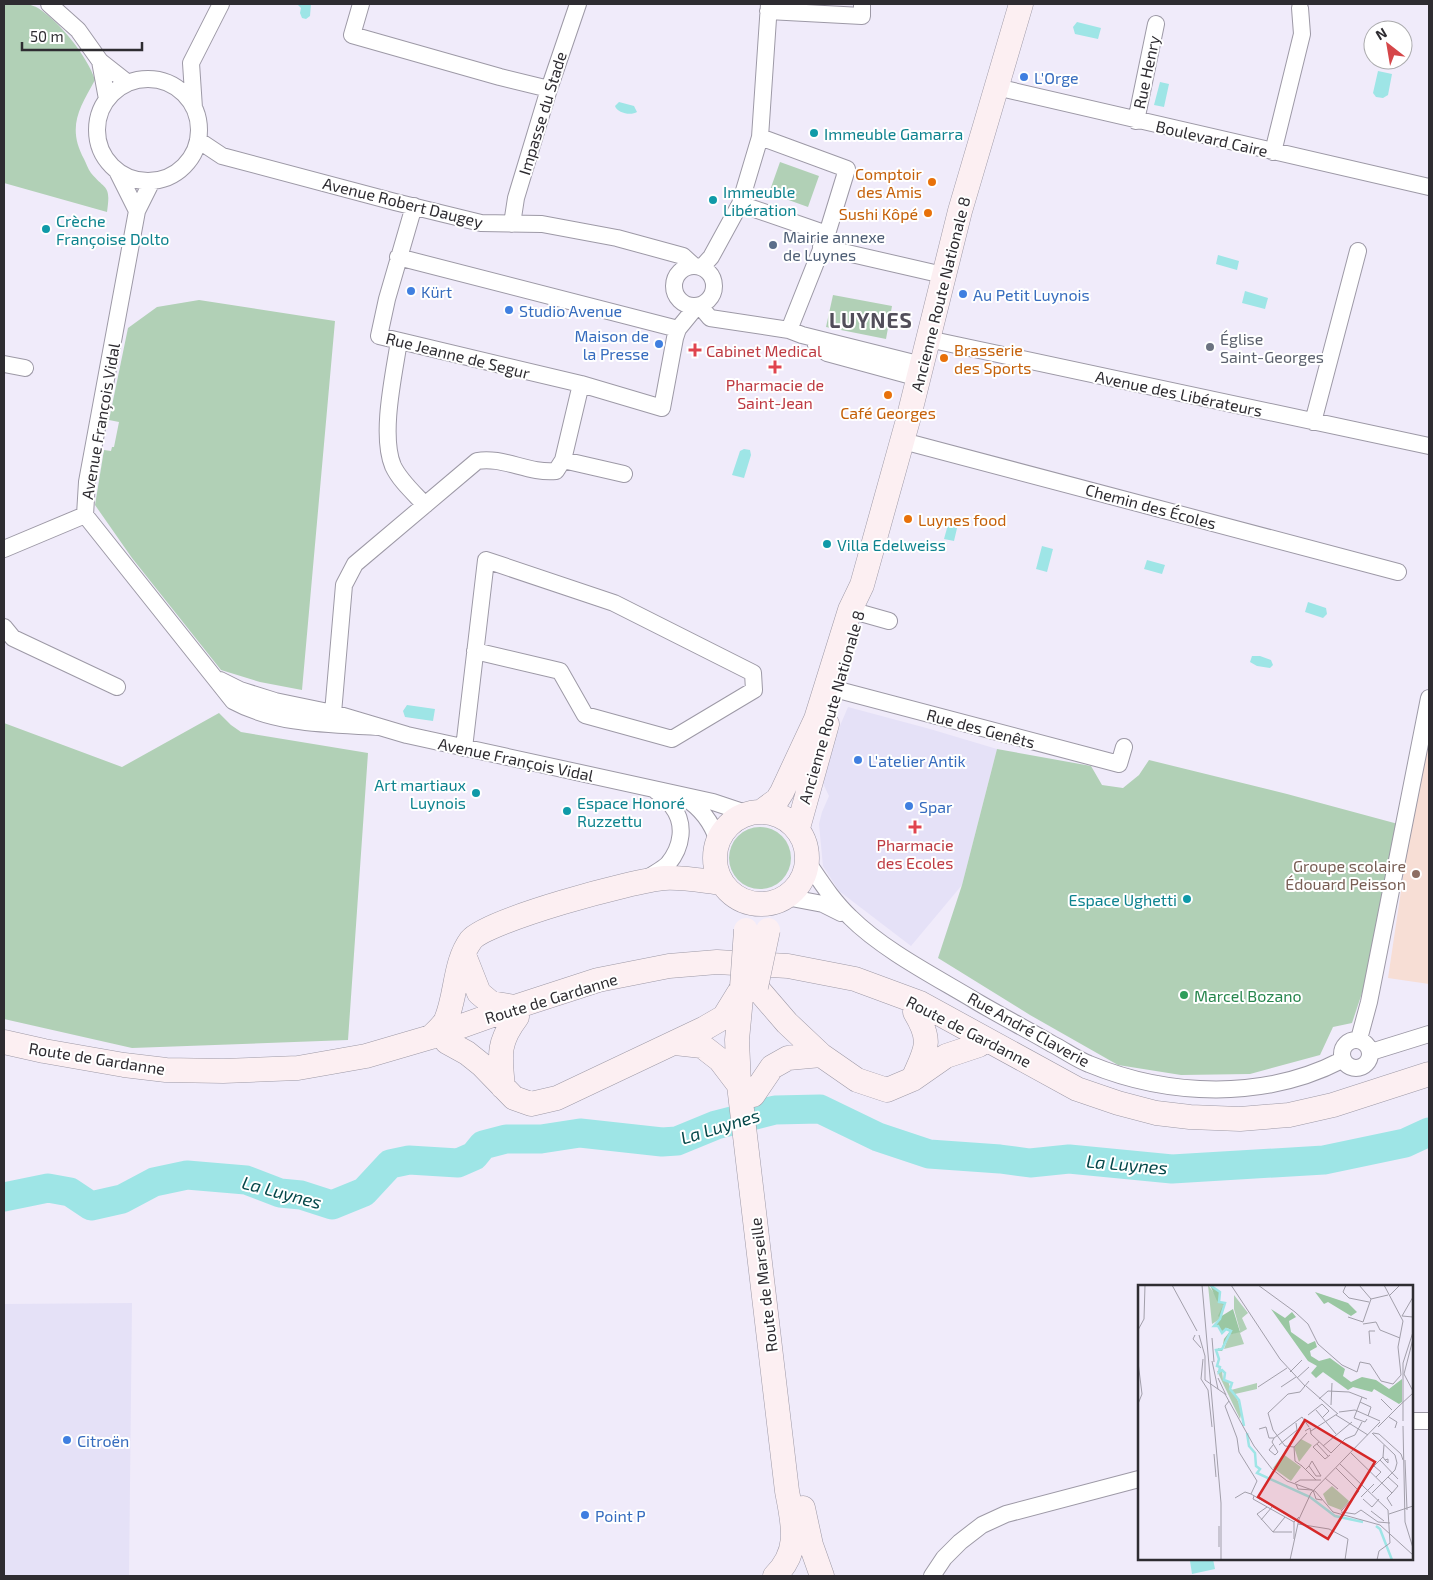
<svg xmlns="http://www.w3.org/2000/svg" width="1433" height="1580" viewBox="0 0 1433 1580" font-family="'Exo 2',sans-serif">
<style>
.commercial{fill:#e5e1f7}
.education{fill:#f7ded5}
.green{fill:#b1d0b6}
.water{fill:#9ee5e6}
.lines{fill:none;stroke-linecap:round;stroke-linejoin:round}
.river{stroke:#9ee5e6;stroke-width:29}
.minor-casing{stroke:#9d99a6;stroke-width:18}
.secondary-casing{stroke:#9d99a6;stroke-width:25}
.minor{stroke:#fff;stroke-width:16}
.secondary{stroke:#fceff2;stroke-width:24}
.secondary-bridge-casing{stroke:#9d99a6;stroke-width:25;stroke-linecap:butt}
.secondary-bridge{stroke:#fceff2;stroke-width:24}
.shop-dot{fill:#3f7fe0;stroke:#fff;stroke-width:2}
.culture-dot{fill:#0f9aa8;stroke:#fff;stroke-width:2}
.food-dot{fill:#e8710a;stroke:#fff;stroke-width:2}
.service-dot{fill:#5c6f8a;stroke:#fff;stroke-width:2}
.worship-dot{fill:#6b7280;stroke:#fff;stroke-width:2}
.health-dot{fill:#e0444e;stroke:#fff;stroke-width:2}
.education-dot{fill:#8d6e63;stroke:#fff;stroke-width:2}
.leisure-dot{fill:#2e9e5b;stroke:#fff;stroke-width:2}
.labels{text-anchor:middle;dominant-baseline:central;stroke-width:4;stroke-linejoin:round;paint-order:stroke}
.street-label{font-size:16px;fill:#2e2c31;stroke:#fff}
.shop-label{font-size:16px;fill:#366cbe;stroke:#fff;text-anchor:start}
.culture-label{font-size:16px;fill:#0d838f;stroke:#fff;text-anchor:start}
.food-label{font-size:16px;fill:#c56008;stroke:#fff;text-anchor:end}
.service-label{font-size:16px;fill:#4e5e75;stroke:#fff;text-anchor:start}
.worship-label{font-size:16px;fill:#5b616d;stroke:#fff;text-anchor:start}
.health-label{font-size:16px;fill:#be3a42;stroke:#fff}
.education-label{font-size:16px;fill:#785e54;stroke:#fff;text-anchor:end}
.leisure-label{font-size:16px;fill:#27864d;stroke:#fff;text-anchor:start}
.water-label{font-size:18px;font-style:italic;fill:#05484a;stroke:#fff}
.district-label{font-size:21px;font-weight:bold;letter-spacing:1px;fill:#524e5a;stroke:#fff}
.inset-river{fill:none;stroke:#9ee5e6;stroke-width:2.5}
.inset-road{fill:none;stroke:#a29faa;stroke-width:1}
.view{fill:#d62828;fill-opacity:0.15;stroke:#d62828;stroke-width:2.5}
.inset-edge{fill:none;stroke:#2e2c31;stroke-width:2.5}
</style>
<rect width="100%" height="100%" fill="#f0ebfa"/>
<!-- commercial -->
<path class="commercial" d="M848 707 930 729 997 749 962 885 911 946 839 891 823 866 819 824 822 812 829 796 819 775Z
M132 1303 129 1576H4V1304Z"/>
<!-- education -->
<path class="education" d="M1429 723V984L1388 978 1419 770Z"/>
<!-- green -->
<path class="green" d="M4 4C15 4 28 2 38 8 59 21 88 57 95 80 79 109 67 127 84 159 86 163 88 169 91 173 106 191 111 184 107 212L4 183Z
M780 162 819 176 808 207 769 193Z
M833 295 892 306 886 339 826 327Z
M199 300 335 321 302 690 260 682 221 670 132 558 95 505 104 450 111 451 112 447H114L119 422 109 420 128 328 157 307Z
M219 713 231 725 241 732 368 753 348 1040 132 1048 4 1019V723L122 767Z
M997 749 1091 766 1102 785 1123 788 1139 775 1149 760 1287 794 1398 824 1364 987 1352 1023 1333 1027 1320 1055 1250 1074 1181 1075 1118 1065 1030 1015 938 958 962 885Z
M729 858a31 31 0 1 1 62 0a31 31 0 1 1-62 0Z"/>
<!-- water -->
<path class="water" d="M297 4H311L310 16 306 19 302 18 300 13 301 8Z
M1077 22 1101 28 1098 39 1075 34 1073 27Z
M1378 71 1392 74 1388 95 1383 98 1376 97 1373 93Z
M1160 82 1169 84 1164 107 1154 105Z
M619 102 634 106 637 112C631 116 617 113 615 106Z
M1218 255 1239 261 1237 270 1216 264Z
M1245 291 1268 298 1265 309 1242 303Z
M744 449 750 450 751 455 744 478 732 475 740 451Z
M949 521 958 524 954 541 944 539Z
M1042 546 1053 549 1047 572 1036 569Z
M1147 560 1165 565 1162 574 1144 569Z
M1308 602 1326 608 1327 614 1323 618 1305 612Z
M1252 656H1260L1271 660 1273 665 1270 668 1257 666 1250 662Z
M407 705 435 709 433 721 405 717 403 711Z
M1203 1559H1213L1215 1569 1192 1574 1190 1561Z"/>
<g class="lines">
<!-- river -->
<path class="river" d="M4 1197 48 1188 70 1192 91 1206 122 1199 154 1182 187 1175 246 1180 280 1193 301 1195 332 1205 364 1192 390 1164 409 1160 458 1163 474 1156 483 1145 506 1139H541L580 1133 662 1142 677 1141 716 1125 775 1110 820 1109 878 1137 929 1154 1000 1159 1030 1163 1069 1159 1172 1169 1324 1160 1405 1143 1429 1132"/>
<!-- minor casing -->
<g class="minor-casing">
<path id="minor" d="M49 4 78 30 100 61 128 83
M361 4 352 35 500 77 549 89
M768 11 862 16V4
M100 61 107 99
M97 130a51 51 0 1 1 102 0a51 51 0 1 1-102 0Z
M996 87 1429 187
M194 108 191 63 221 4
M1136 121 1156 24
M198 140 222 156 395 202 481 223 542 224 617 238 683 256 694 266
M1273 152 1302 34 1300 8
M117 171 137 211
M152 181 137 211 87 482 85 515 233 701C277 725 330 724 380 727
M740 204 827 234 847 169 760 137
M414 206 387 299 379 336 581 384 662 408 675 338 678 329 696 307
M512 224 516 198 549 89 578 4
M821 247 943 275
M398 257 678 329
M674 286a20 20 0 1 1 40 0a20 20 0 1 1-40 0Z
M702 267 711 257 740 204 760 137 769 4
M700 306 710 318 789 330 802 335 922 365
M789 330 826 237
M928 339 1429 446
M399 341C394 374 380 435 393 466 400 481 414 493 425 505
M816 345 827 353 919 378
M4 364 25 368
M1313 422 1358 251
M903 441 1398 572
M563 460 624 474
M4 549 85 515
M850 610 889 621
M4 627 13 638 117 687
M220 680 240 690 275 701 333 713 407 735 713 802 746 813
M827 687 1119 764 1124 747
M333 713 344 585 355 564 477 461C502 456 529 474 556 471L563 460 581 384
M464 748 486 560 614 603 753 673 754 690 672 739 585 715 560 671 475 651
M685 798C701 808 712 823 718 841
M808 863C821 882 833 901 850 917 884 951 938 978 979 1003 1003 1017 1028 1030 1052 1044 1064 1050 1076 1059 1089 1064 1169 1097 1265 1100 1342 1060
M649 877C655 873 663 869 668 864 682 847 686 824 672 806 668 800 661 795 655 790
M786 897 823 904 841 913
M1359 1039 1369 1002 1429 698
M1342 1054a14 14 0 1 1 28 0a14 14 0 1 1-28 0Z
M1371 1052 1429 1034
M1412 1421H1429
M932 1576 944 1558 960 1542 982 1525 1006 1514 1139 1479"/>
</g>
<!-- secondary casing -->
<g class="secondary-casing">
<path id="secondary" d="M762 811 777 800 782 792 816 719 850 610 862 585 908 420 960 211 1021 4
M715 858a46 46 0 1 1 92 0a46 46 0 1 1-92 0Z
M798 828 827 724
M464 955 479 993 491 1003 515 1007
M742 987 737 1040 739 1085 787 1491C793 1524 801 1550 775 1576
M756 987 787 1023 821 1055 857 1080 887 1090 913 1079 946 1056 979 1045
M431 1037C436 1032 443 1026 446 1020 457 994 454 963 471 940 487 920 635 880 665 878 683 877 704 881 722 883
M4 1042 44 1051 124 1065 166 1070 223 1071 298 1068 366 1056 431 1037 515 1007 598 980 669 966 717 962 788 966 855 979 920 1003 1077 1089 1118 1103 1156 1113 1190 1117 1240 1119 1289 1115 1333 1105 1429 1074
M447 1042 467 1053 482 1065 514 1098 531 1104 557 1098 705 1028 724 1017 740 991
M675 1043 702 1046 720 1060 739 1085
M913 1079C926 1049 933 1042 915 1012
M503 1087C500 1056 497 1043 517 1017
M753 1095 772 1067 788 1058 821 1055
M803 1508 811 1545 822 1576"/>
</g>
<!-- minor -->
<use href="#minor" class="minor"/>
<!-- secondary -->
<use href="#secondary" class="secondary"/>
<!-- secondary-bridge casing -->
<g class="secondary-bridge-casing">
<path id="secondary-bridge" d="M742 987 746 930
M756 987 768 930"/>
</g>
<!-- secondary-bridge -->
<use href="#secondary-bridge" class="secondary-bridge"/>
</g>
<!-- markers -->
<g class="shop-dot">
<circle cx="1024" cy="77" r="5"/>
<circle cx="411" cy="291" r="5"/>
<circle cx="963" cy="294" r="5"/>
<circle cx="509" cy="310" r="5"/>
<circle cx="659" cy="344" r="5"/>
<circle cx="858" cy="760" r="5"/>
<circle cx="909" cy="806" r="5"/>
<circle cx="67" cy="1440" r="5"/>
<circle cx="585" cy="1515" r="5"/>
</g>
<g class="culture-dot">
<circle cx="814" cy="133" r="5"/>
<circle cx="713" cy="200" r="5"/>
<circle cx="46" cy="229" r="5"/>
<circle cx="827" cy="544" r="5"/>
<circle cx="476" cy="793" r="5"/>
<circle cx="567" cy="811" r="5"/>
<circle cx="1187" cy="899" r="5"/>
</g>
<g class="food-dot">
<circle cx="932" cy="182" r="5"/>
<circle cx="928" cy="213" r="5"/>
<circle cx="944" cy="358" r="5"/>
<circle cx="888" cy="395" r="5"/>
<circle cx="908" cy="519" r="5"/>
</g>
<circle class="service-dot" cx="773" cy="245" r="5"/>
<circle class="worship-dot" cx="1210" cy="347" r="5"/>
<g class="health-dot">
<path d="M692.5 342.5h5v5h5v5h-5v5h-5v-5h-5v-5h5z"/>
<path d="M772.5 359.5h5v5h5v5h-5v5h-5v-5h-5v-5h5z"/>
<path d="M912.5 819.5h5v5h5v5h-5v5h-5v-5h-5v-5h5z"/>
</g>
<circle class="education-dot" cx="1416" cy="874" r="5"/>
<circle class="leisure-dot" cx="1184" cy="995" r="5"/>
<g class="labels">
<!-- street labels -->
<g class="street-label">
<text transform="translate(1146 72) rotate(-78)">Rue Henry</text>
<text transform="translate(542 113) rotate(-73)">Impasse du Stade</text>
<text transform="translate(1212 138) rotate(13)">Boulevard Caire</text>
<text transform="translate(403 202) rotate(14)">Avenue Robert Daugey</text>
<text transform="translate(940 294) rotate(-76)">Ancienne Route Nationale 8</text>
<text transform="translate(458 355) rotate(14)">Rue Jeanne de Segur</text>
<text transform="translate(1179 393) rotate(12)">Avenue des Libérateurs</text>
<text transform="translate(100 421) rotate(-80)">Avenue François Vidal</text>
<text transform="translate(1151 506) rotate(15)">Chemin des Écoles</text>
<text transform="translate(831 707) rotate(-74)">Ancienne Route Nationale 8</text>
<text transform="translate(981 728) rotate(15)">Rue des Genêts</text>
<text transform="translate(516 759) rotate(12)">Avenue François Vidal</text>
<text transform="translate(551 998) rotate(-17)">Route de Gardanne</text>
<text transform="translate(1029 1029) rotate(29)">Rue André Claverie</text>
<text transform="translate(969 1031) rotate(27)">Route de Gardanne</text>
<text transform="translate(97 1058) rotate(9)">Route de Gardanne</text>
<text transform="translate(763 1285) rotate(-97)">Route de Marseille</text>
</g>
<!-- shop labels -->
<g class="shop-label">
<text x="1034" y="77">L'Orge</text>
<text x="421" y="291">Kürt</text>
<text x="973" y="294">Au Petit Luynois</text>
<text x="519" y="310">Studio Avenue</text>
<text x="649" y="335" text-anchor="end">Maison de<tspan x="649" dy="18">la Presse</tspan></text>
<text x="868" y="760">L'atelier Antik</text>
<text x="919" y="806">Spar</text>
<text x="77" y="1440">Citroën</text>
<text x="595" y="1515">Point P</text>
</g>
<!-- culture labels -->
<g class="culture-label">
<text x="824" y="133">Immeuble Gamarra</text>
<text x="723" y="191">Immeuble<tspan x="723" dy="18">Libération</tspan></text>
<text x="56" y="220">Crèche<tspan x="56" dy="18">Françoise Dolto</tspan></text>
<text x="837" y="544">Villa Edelweiss</text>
<text x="466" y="784" text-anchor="end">Art martiaux<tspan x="466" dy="18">Luynois</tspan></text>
<text x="577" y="802">Espace Honoré<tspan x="577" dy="18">Ruzzettu</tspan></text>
<text x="1177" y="899" text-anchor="end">Espace Ughetti</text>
</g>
<!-- food labels -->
<g class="food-label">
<text x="922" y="173">Comptoir<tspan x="922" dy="18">des Amis</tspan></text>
<text x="918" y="213">Sushi Kôpé</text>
<text x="954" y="349" text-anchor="start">Brasserie<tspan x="954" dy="18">des Sports</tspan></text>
<text x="888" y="412" text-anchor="middle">Café Georges</text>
<text x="918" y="519" text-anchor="start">Luynes food</text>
</g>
<!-- service labels -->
<g class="service-label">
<text x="783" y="236">Mairie annexe<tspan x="783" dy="18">de Luynes</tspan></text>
</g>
<!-- worship labels -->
<g class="worship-label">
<text x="1220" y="338">Église<tspan x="1220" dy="18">Saint-Georges</tspan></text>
</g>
<!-- health labels -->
<g class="health-label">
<text x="706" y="350" text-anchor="start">Cabinet Medical</text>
<text x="775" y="384">Pharmacie de<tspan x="775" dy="18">Saint-Jean</tspan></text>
<text x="915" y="844">Pharmacie<tspan x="915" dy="18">des Ecoles</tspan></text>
</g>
<!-- education labels -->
<g class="education-label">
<text x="1406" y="865">Groupe scolaire<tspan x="1406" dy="18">Édouard Peisson</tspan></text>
</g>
<!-- leisure labels -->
<g class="leisure-label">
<text x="1194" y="995">Marcel Bozano</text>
</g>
<!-- water labels -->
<g class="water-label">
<text transform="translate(720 1126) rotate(-17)">La Luynes</text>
<text transform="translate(1127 1164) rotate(5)">La Luynes</text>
<text transform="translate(282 1192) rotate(15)">La Luynes</text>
</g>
<!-- district labels -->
<g class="district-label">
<text x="871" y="319">LUYNES</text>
</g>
</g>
<!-- overview -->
<g transform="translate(1138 1285)">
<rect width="275" height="275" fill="#f0ebfa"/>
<path d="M70 0 85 20 82 34 74 39ZM96 10 110 28 104 33 109 44 102 48 106 59 86 64 91 50 102 46 96 24ZM79 86H84L85 95 90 96 93 105 119 98V104L97 109 104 126 102 134ZM163 154 174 160 161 177 156 162ZM145 169 163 182 153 196 135 183ZM194 201 211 216 203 225 190 220 185 209Z" fill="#b1d0b6"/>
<path d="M72 0 82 7 81 17 87 18 82 32 95 24 102 47 91 50 84 66H80V63L84 65 86 54 93 45 89 43 83 47 80 40H76L83 34 80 31 85 20 79 16ZM177 7 210 18 219 27 213 31 190 17 186 19ZM133 24 147 33 154 27 158 32 151 36 153 47 170 59 177 56 179 62 172 66 173 71 181 76 192 73 207 84 205 91 213 97 224 92 238 95 251 104 264 94V117L261 119 236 104 234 107 215 102 210 105 185 87 178 93 173 88 179 81 170 76Z" fill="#9ac7a2"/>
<path class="inset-river" d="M72 0 82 7 81 17 87 18 82 34 76 41H80L84 48 88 44 93 46 84 64 78 65 81 74 79 81 82 82 81 87 84 85 87 88 86 95 94 98 92 104 101 115 106 141M109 148 111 161 117 168 118 181 122 184 119 188 172 212 197 231 225 237M238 241 242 244 254 275"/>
<path class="inset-road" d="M34 0 59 46M64 0 83 218V275M93 0 142 74 167 101M120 0 157 27 170 39 180 59 204 80 219 87 222 77 232 79 243 96 255 99 263 90 260 62 265 36 246 0M208 0 205 7 211 13 231 17M221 0 233 14M251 11 262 0M275 12 264 31 275 32M210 32 225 37 233 14 250 10M225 39 238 37 242 45 262 53M0 45 6 34 7 0M57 50 55 54 63 63M61 50 67 71V95L87 109 116 161 134 184 149 196 177 206 195 227 242 240 275 270M74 53 76 77M275 54 266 89 275 106M232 59 231 46H237M65 74 63 94 70 105 74 142M74 76 80 104M0 77 4 109 0 119M152 87 164 75M80 93 88 110M159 93 171 82M168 101 200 129M120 102 149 83M143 102 158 92M224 112 216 133 227 137 229 134M181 114 190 106 211 107 229 114M243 114 254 125M91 116 87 121 99 153 101 167 119 196 113 209 107 207 97 213M222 117 233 122 230 131M193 120 194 98M261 121 275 108M178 125 198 149M201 127 217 125 242 136M170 130 184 119 191 126 184 133M198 130 230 150M251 132 259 137 257 143M265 136V78L275 47M265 141 267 237 275 263M240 142 262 120M121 144 128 142 131 153H136M167 146 172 143 173 149 193 168M173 146 199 129M235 148 241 149 263 169 265 175M136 153 164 132 171 142M181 157 175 162 187 174 192 170M179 159 190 171M135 160 131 165 137 170 140 167 134 157 136 153M141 160 159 145 158 138M185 161 214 137M156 162 147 161 135 145 130 128 150 109 162 107 171 96M193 168 207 154 217 150 224 137M213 168 254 208 260 201 250 192M76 169 78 192M245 172 247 175 250 178V174L247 175M242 175 260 194M267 175 269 225M202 179 250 225 252 258 241 266 239 275M163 180 178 195M164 181 157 176 156 162 169 148M236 181 243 187 238 192M198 183 219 204M167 185 171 181 174 176 183 191H178L171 181M231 186 245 172 246 160M187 193 200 204M157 198 162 195H183M158 199 160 204 174 205M175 205 178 214 184 215M234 208 257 185 259 178 257 170 234 148M254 208 249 213 254 221M113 209 158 235M116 211 115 214 156 237M223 212 236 199M225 214 234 222 241 214M129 222 119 229 135 247M203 226 221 206M233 226 246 236M203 227 217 229 223 225 240 237 252 238M251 229 275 221M147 232 135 247H154M123 235 134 222M160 239 191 244 210 254 207 275M81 241V262M156 254V237L161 232M152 275 161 234 173 208 242 137"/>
<path class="view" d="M167 135 237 177 190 254 120 212Z"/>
<rect width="275" height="275" class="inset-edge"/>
</g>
<!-- border -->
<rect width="1433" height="1580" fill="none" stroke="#2e2c31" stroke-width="10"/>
<!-- north arrow -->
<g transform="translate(1388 45) rotate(329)"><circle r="24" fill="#ffffff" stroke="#ababad"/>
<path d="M0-4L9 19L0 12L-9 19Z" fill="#d54649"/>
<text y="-8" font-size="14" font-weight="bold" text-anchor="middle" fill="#2e2c31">N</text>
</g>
<!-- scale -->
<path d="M22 42v8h120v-8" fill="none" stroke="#2e2c31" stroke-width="2.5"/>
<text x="30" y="42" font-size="15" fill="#2e2c31" stroke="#ffffff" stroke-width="4" paint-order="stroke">50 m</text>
</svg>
